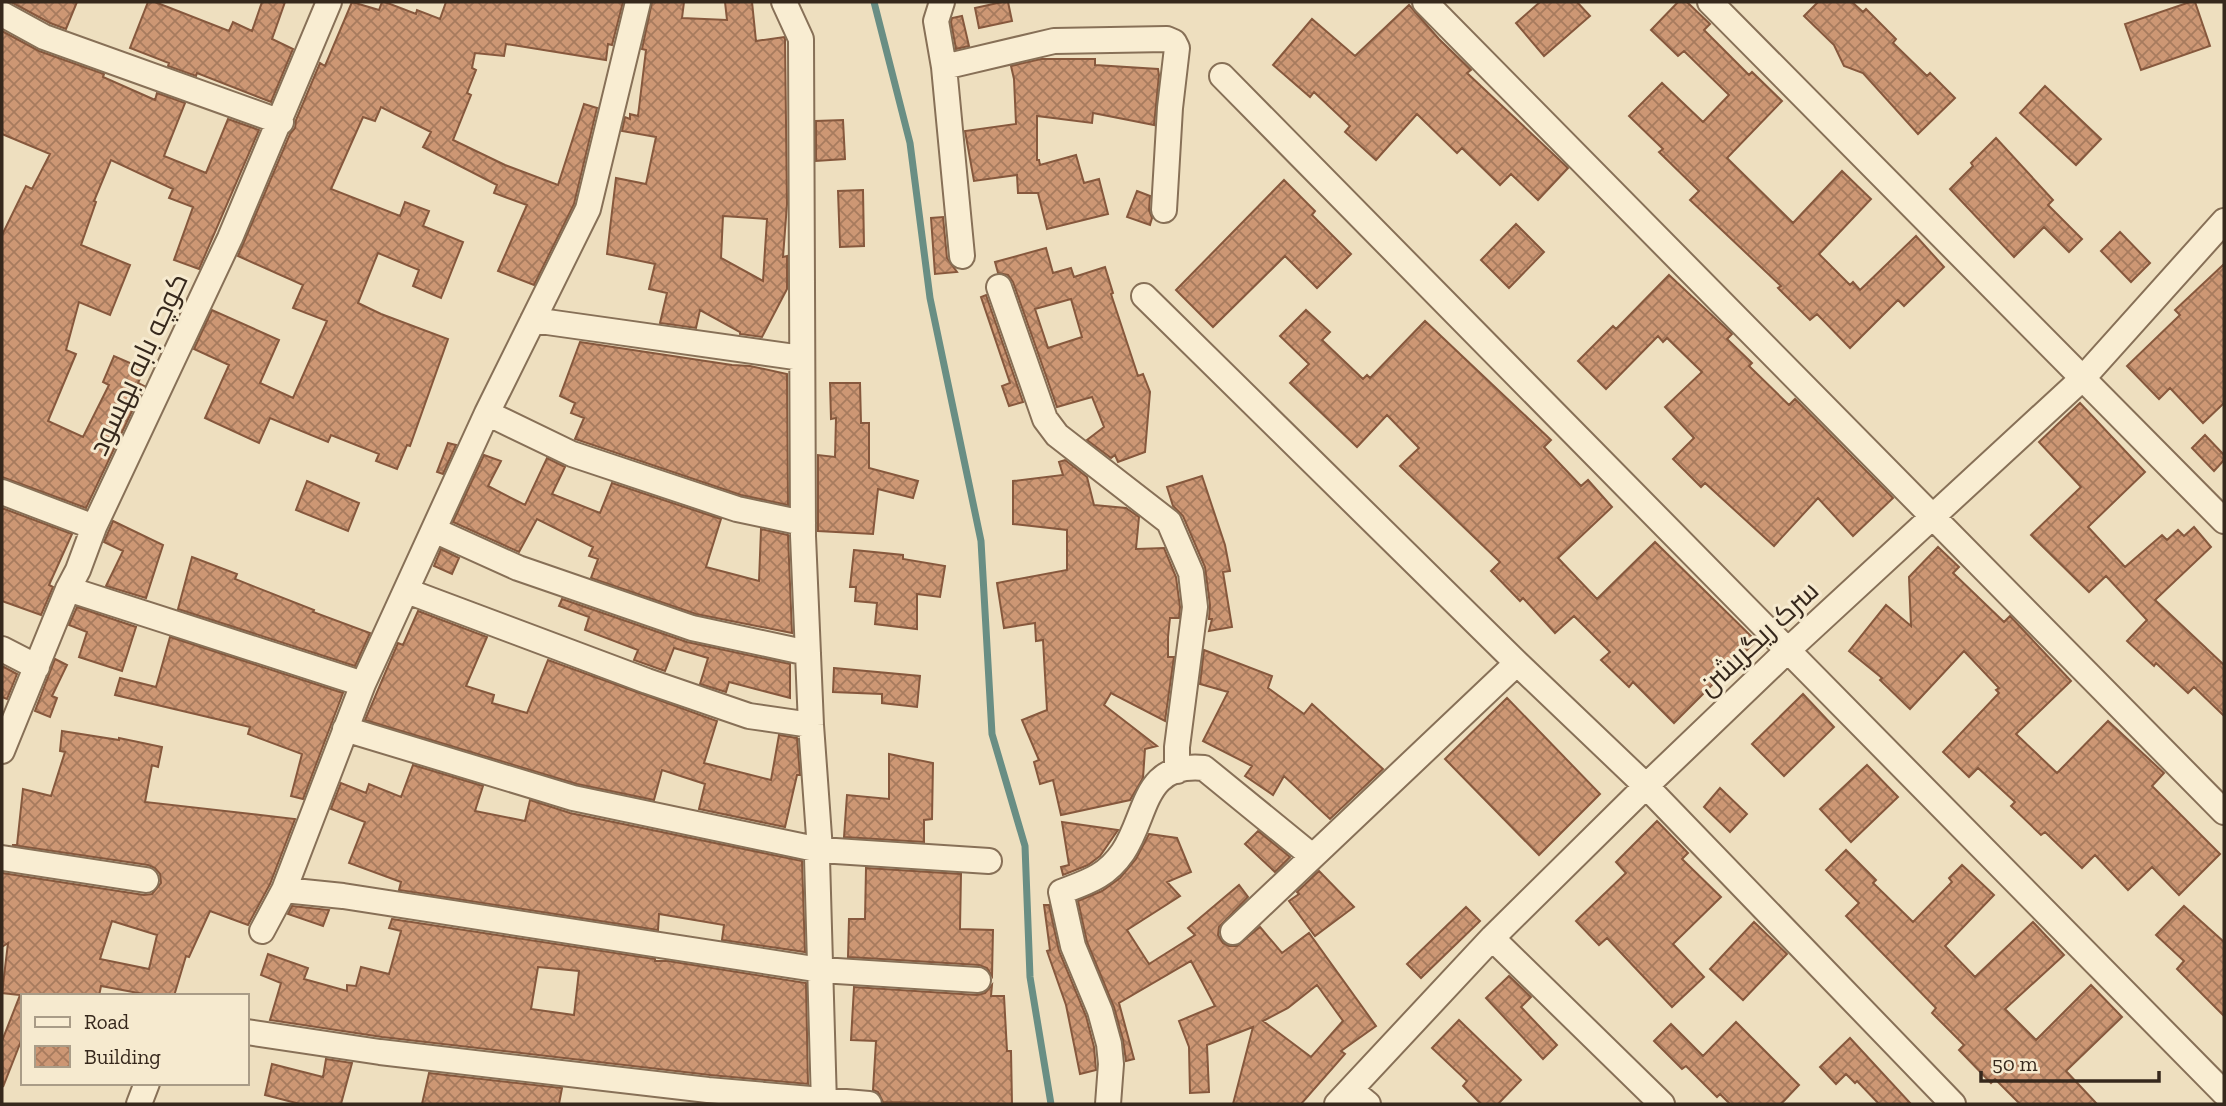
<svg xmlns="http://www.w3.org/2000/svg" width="2226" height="1106" viewBox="0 0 2226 1106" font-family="'Zilla Slab',Cairo,serif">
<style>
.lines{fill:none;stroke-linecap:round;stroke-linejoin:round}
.stream{stroke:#698e84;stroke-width:7}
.building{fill:url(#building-cross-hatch);stroke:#86583d;stroke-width:2;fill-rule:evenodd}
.minor-casing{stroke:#877057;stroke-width:28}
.minor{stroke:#f9edd2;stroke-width:24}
.labels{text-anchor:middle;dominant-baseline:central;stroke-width:6;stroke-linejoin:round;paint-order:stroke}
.street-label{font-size:28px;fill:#36281c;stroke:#f6eacf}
</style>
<defs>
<pattern id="building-cross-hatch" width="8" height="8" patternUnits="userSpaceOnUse" patternTransform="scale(1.75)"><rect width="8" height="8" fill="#cd9774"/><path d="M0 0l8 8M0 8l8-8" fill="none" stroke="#a77b5e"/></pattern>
</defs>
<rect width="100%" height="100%" fill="#eedfbf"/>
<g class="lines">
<!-- stream -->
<path class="stream" d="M874 2 910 143 930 298 981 541 992 734 1025 846 1030 977 1051 1104"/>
</g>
<!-- building -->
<path class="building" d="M11 2H77L66 29 50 23Z
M148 2H155L229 31 233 22 252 31 262 2H285L272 39 293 49 271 102 197 73 196 76 168 66 169 63 130 48Z
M352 2 379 10 382 2H385L416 14 417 10 440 19 446 2H623L612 45 608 44 606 60 506 44 504 56 475 53 472 68 476 70 467 93 471 95 453 140 505 165 558 185 584 104 597 108 574 204 534 285 498 271 527 205 494 193 497 185 423 147 431 132 381 107 375 121 363 117 331 189 400 216 405 202 429 211 423 226 463 242 441 298 413 286 419 270 378 253 358 303 381 314 448 339 410 446 407 445 397 469 376 461 379 454 331 435 328 442 270 418 259 443 205 418 229 365 194 349 212 310 279 340 260 383 293 398 327 321 293 308 303 285 238 256 290 134 295 128 296 120 320 63 325 66Z
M652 2H684L682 18 727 20 725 2H752L756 41 784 37 785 39 787 204 783 257 787 256V289L762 337 740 334V332L700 310 696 328 660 323 667 293 649 289 655 264 607 254 616 178 646 184 656 137 622 131 625 117 630 119V114L638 116 646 50 642 49ZM723 216 767 219 763 281 721 258Z
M1002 2H1008L1012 21 979 28 975 8Z
M1540 2H1577L1590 16 1544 56 1516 23Z
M1678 2H1687L1710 24 1704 30 1749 75 1752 72 1782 101 1727 158 1793 223 1842 171 1871 199 1819 254 1850 285 1853 282 1860 290 1916 236 1944 267 1904 306 1898 300 1850 348 1817 314 1810 320 1778 288 1781 286 1690 200 1699 191 1659 152 1663 149 1629 116 1662 83 1703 122 1729 95 1684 51 1678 56 1651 30Z
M1818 2H1852L1863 12 1866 9 1896 39 1893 43 1927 76 1930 73 1955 98 1918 134 1863 73 1844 66 1834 45 1804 16Z
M2190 2H2195L2210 46 2141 70 2125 24Z
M1409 5 1439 39 1471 70 1467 73 1568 168 1538 200 1511 174 1500 185 1462 148 1457 153 1417 114 1376 160 1345 132 1350 126 1314 92 1310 97 1273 65 1312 19 1355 56Z
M962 16 969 46 956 49 951 22 952 18Z
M2 31 39 51 104 74 103 77 155 100 157 93 185 103 164 156 206 173 228 119 259 130 199 269 174 260 193 207 169 198 173 189 111 160 94 201 96 202 81 245 130 265 110 315 79 302 66 350 76 354 48 421 83 437 109 385 103 382 114 356 144 369 138 383 144 386 86 508 2 477V235L26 186 32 189 50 154 2 134Z
M1041 59H1095V65L1158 69 1159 75 1154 125 1093 113 1092 123 1037 116V160H1039L1040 165 1076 155 1084 183 1099 179 1108 214 1047 229 1038 193H1018L1017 175 974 181 965 131 1016 124 1014 79 1011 66Z
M2045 86 2101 139 2076 165 2020 113Z
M843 120 845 159 816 161V121Z
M1996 138 2053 200 2048 205 2082 239 2069 252 2044 227 2014 257 1950 189 1973 166 1971 163Z
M1284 180 1315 211 1312 215 1351 254 1317 288 1285 256 1213 327 1176 290Z
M863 190 864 246 840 247 838 191Z
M1137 191 1150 196 1149 210 1152 218 1150 225 1127 217Z
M943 217 947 258 957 272 935 274 931 218Z
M1516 224 1544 252 1509 288 1481 260Z
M2120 232 2150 263 2131 282 2101 251Z
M1046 248 1053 273 1071 268 1074 277 1105 267 1113 293 1111 294 1138 376 1143 374 1150 392 1145 452 1118 462 1115 455 1111 458 1087 440 1104 427 1092 397 1057 407 1013 282 1008 275 998 273 995 262ZM1071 299 1082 337 1048 348 1035 309Z
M2224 264V403L2203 423 2170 388 2159 399 2127 366 2180 315 2175 310Z
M1669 275 1732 334 1727 339 1752 363 1749 366 1789 405 1795 399 1893 498 1853 536 1818 498 1774 546 1705 483 1701 487 1673 459 1694 438 1665 407 1702 372 1667 338 1663 342 1658 336 1606 389 1578 361 1613 326 1616 329Z
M986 295 1023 402 1009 406 1002 386 1010 383 981 297Z
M1306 310 1330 332 1322 340 1363 379 1367 375 1370 378 1425 321 1551 440 1544 447 1581 486 1588 480 1612 507 1558 558 1597 599 1655 542 1756 641 1674 723 1633 682 1629 687 1601 660 1610 652 1574 616 1555 633 1523 598 1520 601 1491 571 1500 562 1400 466 1419 448 1387 415 1357 447 1290 383 1309 364 1280 336Z
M580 342 732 365 750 366 787 374 788 505 741 495 575 439 584 418 571 413 575 403 560 396Z
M830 383H860L861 423H869V468L918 481 913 498 878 489 873 534 818 531V455L835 457 836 418 831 419Z
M2080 403 2145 472 2088 527 2125 567 2162 535 2167 540 2178 530 2184 536 2194 527 2211 547 2155 600 2224 665V716L2194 687 2188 693 2156 663 2154 666 2127 641 2147 620 2106 576 2089 592 2031 535 2081 487 2039 442Z
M2205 435 2224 455V460L2214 471 2192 448Z
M448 443 456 445 443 474 437 472Z
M484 455 501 461 488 486 525 505 547 458 565 467 552 494 600 513 612 483 721 519 706 567 759 581 761 529 788 535 792 633 696 614 591 578 598 559 589 556 593 547 537 519 519 552 453 522Z
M1065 460 1087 477 1094 505 1126 508 1139 517 1136 549 1164 548 1176 577 1180 607 1179 618H1170L1168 637V657H1174L1165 721 1111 693 1104 705 1157 746 1145 749 1143 778 1130 800 1061 815 1053 780 1040 784 1034 762 1039 760 1022 720 1047 710 1043 640 1036 641 1035 623 1004 628 997 583 1067 570V530L1013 524V481L1063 475 1059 462Z
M1202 476 1225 545 1230 571 1223 572 1232 627 1209 631 1212 619H1209L1210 605 1205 567 1183 516 1173 506 1167 487Z
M307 481 359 503 348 531 296 510Z
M2 508 72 534 49 585 53 587 41 615 2 601Z
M113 521 163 545 146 598 106 586 123 551 104 542Z
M1938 547 1959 567 1953 573 2004 622 2010 616 2071 681 2016 734 2057 773 2108 721 2164 773 2152 786 2220 854 2179 895 2152 867 2128 890 2095 855 2082 868 2045 832 2041 835 2011 806 2015 802 1978 768 1969 777 1943 752 1999 693 1996 690 1999 688 1964 651 1910 709 1880 680 1882 678 1849 651 1886 605 1911 626 1909 577Z
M441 549 459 558 452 574 434 566Z
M854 550 903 555V559L945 566 940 597 917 594V629L875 624 877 603 855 601 856 587H850Z
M192 557 237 574 235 579 314 610 313 612 370 633 355 666 178 609Z
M562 599 687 642 790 664V698L729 682 726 692 700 684 708 658 674 648 665 671 634 660 638 650 585 630 589 617 559 606Z
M77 607 136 627 122 671 79 657 87 632 69 625Z
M418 611 487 637 466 686 494 695 492 703 527 713 548 660 717 721 704 763 771 780 779 735 797 738 800 775H797L785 827 699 809 705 784 662 770 654 800 577 784 365 720 398 643 403 645Z
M170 637 343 693 303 799 291 796 302 754 248 734 250 727 115 695 120 678 156 687Z
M1204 650 1272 676 1268 688 1304 714 1312 704 1383 769 1330 819 1284 776 1273 795 1245 776 1252 766 1203 741 1228 692 1200 684Z
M55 659 67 665 52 696 57 698 50 717 35 711Z
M2 666 17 674 7 699 2 697Z
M834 668 920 676 917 707 882 703V694L833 692Z
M1803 694 1834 727 1784 776 1752 744Z
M1507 698 1600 794 1539 855 1445 759Z
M62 731 119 740V738L162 747 158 767 152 765 145 802 295 819 270 884 248 925 210 911 189 957 186 956 174 996H154L101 986 99 996H23V1036L3 1087 2 1041 20 995 2 993 8 943 2 947V873L144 895 152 894 161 883 160 874 155 868 148 865 12 845H17L23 789 51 796 65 752 60 751ZM112 921 157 935 149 969 100 959Z
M889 754 933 763 932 819 924 820V842L844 837 847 795 889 799Z
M413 765 483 786 475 811 525 821 530 800 570 813 802 861 805 952 722 940 724 925 659 914 658 930 399 890 401 882 349 863 365 822 331 809 341 783 366 793 369 784 401 797Z
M1867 765 1898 797 1851 842 1820 809Z
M1720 788 1747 814 1730 832 1704 807Z
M1657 821 1688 853 1682 859 1721 897 1673 944 1704 977 1672 1007 1607 938 1599 945 1576 921 1626 873 1616 862Z
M1062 822 1118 830 1100 856 1088 865 1063 875 1061 867 1069 865Z
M1258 831 1290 857 1275 872 1245 844Z
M1149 834 1177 838 1191 872 1167 882 1180 896 1127 930 1149 964 1195 935 1188 928 1239 885 1248 897 1219 927 1218 935 1223 943 1229 946H1237L1260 927 1282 953 1309 933 1376 1026 1341 1051 1345 1054 1301 1104H1233L1253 1027 1207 1045 1209 1092 1190 1093 1189 1047 1179 1021 1215 1006 1191 961 1119 1003 1134 1059 1126 1061 1123 1040 1114 1007 1087 942 1078 901 1102 891 1120 878 1136 859ZM1317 985 1343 1021 1311 1057 1263 1021 1288 1008Z
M1846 850 1876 880 1873 883 1913 922 1952 882 1949 878 1962 865 1994 895 1945 946 1975 977 2033 922 2064 955 2005 1009 2036 1040 2091 985 2122 1017 2066 1071 2097 1104H2020L1995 1079 1991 1083 1959 1050 1964 1045 1932 1013 1936 1008 1846 916 1859 903 1826 870Z
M866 868 961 874 960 929 993 930 992 976 987 968 979 965 848 957 849 919H865Z
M1319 871 1354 907 1315 936 1289 901 1299 894 1297 892Z
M1044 905H1049L1059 951 1086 1016 1094 1047 1096 1070 1080 1074 1066 1005 1047 951 1050 950Z
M292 906 329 910 323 926 288 914Z
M2184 906 2224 942V1016L2177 969 2184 961 2156 935Z
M1466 907 1480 921 1421 978 1407 964Z
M392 919 655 959V961H668L806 983 808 1084 710 1075 382 1037 270 1020 281 983 261 975 268 954 308 968 304 979 347 991V985L356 986 361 967 389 974 401 931 389 928ZM538 967 579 971 574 1015 531 1009Z
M1754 922 1787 954 1743 1000 1710 969Z
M1509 976 1531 997 1521 1007 1557 1045 1543 1059 1486 998Z
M992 985 991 996H1004L1007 1051H1011L1012 1104 883 1102 878 1092 873 1090 876 1041 851 1040 854 987 977 995 985 993Z
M1459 1020 1521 1080 1498 1104H1481L1463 1086 1467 1081 1432 1048Z
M1736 1022 1799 1085 1781 1104H1730L1720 1094 1717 1097 1686 1066 1682 1069 1654 1041 1671 1024 1703 1056Z
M1850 1038 1874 1064 1911 1104H1879L1857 1081 1855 1083 1846 1074 1836 1084 1820 1067Z
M326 1059 352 1063 341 1104H300L265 1095 272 1064 323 1077Z
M429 1073 562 1088 559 1104H422Z"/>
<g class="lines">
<!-- minor casing -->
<g class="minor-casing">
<path id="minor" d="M784 2 801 39 803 536 811 725 820 850 817 858 824 1104
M942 2 936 21 944 67 962 256
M1425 2 2224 812
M1710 2 2224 521
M2 14 44 37 281 122
M944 67 1054 41 1167 39 1174 42 1177 48 1170 108 1164 210
M1222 76 2224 1093
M999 287 1045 419 1057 435 1169 522 1191 573 1195 607 1177 747V771
M1144 296 1517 663 1646 786 1953 1104
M533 320 802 358
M487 413 572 454 737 509 803 523
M2 492 94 527
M434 530 518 568 692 628 808 653
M68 589 363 684
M407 591 647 681 749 716 811 725
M2 649 37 667
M345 729 573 798 820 850 989 861
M2 751 68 589 78 570 94 527 230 238 329 2
M2 858 146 880
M284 890 343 896 821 970 978 980
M262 931 284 890 363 684 487 413 588 209 638 2
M1233 932 1517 663
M1492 938 1662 1104
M247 1032 380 1052 708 1090 869 1104
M1351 1090 1368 1104
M139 1104 147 1083
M1108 1104 1111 1064 1109 1044 1100 1011 1073 946 1061 892C1087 882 1106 877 1123 852 1148 815 1142 762 1204 768L1312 856
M1337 1104 1492 938 1646 786 1787 651 2084 377 2224 221"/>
</g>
<!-- minor -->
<use href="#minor" class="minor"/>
</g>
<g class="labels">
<!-- street labels -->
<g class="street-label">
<text transform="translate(138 364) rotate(-65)">کوچه بابه بهسود</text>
<text transform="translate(1758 638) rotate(-43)">سرک ریگریشن</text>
</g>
</g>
<!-- border -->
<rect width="2226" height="1106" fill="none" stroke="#36281c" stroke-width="7"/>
<!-- legend -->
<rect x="21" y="994" width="228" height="91" fill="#f6eacf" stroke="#a99c87" stroke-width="2"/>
<rect x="35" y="1017" width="35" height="10" fill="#f9edd2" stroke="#a99c87" stroke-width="2"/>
<text x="84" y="1029" font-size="21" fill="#36281c">Road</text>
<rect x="35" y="1046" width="35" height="21" fill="url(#building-cross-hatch)" stroke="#a99c87" stroke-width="2"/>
<text x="84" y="1064" font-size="21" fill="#36281c">Building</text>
<!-- scale -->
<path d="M1981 1071v10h178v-10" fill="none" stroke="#36281c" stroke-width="3.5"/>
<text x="1992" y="1071" font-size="21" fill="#36281c" stroke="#f6eacf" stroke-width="5" paint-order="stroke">50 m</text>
</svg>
